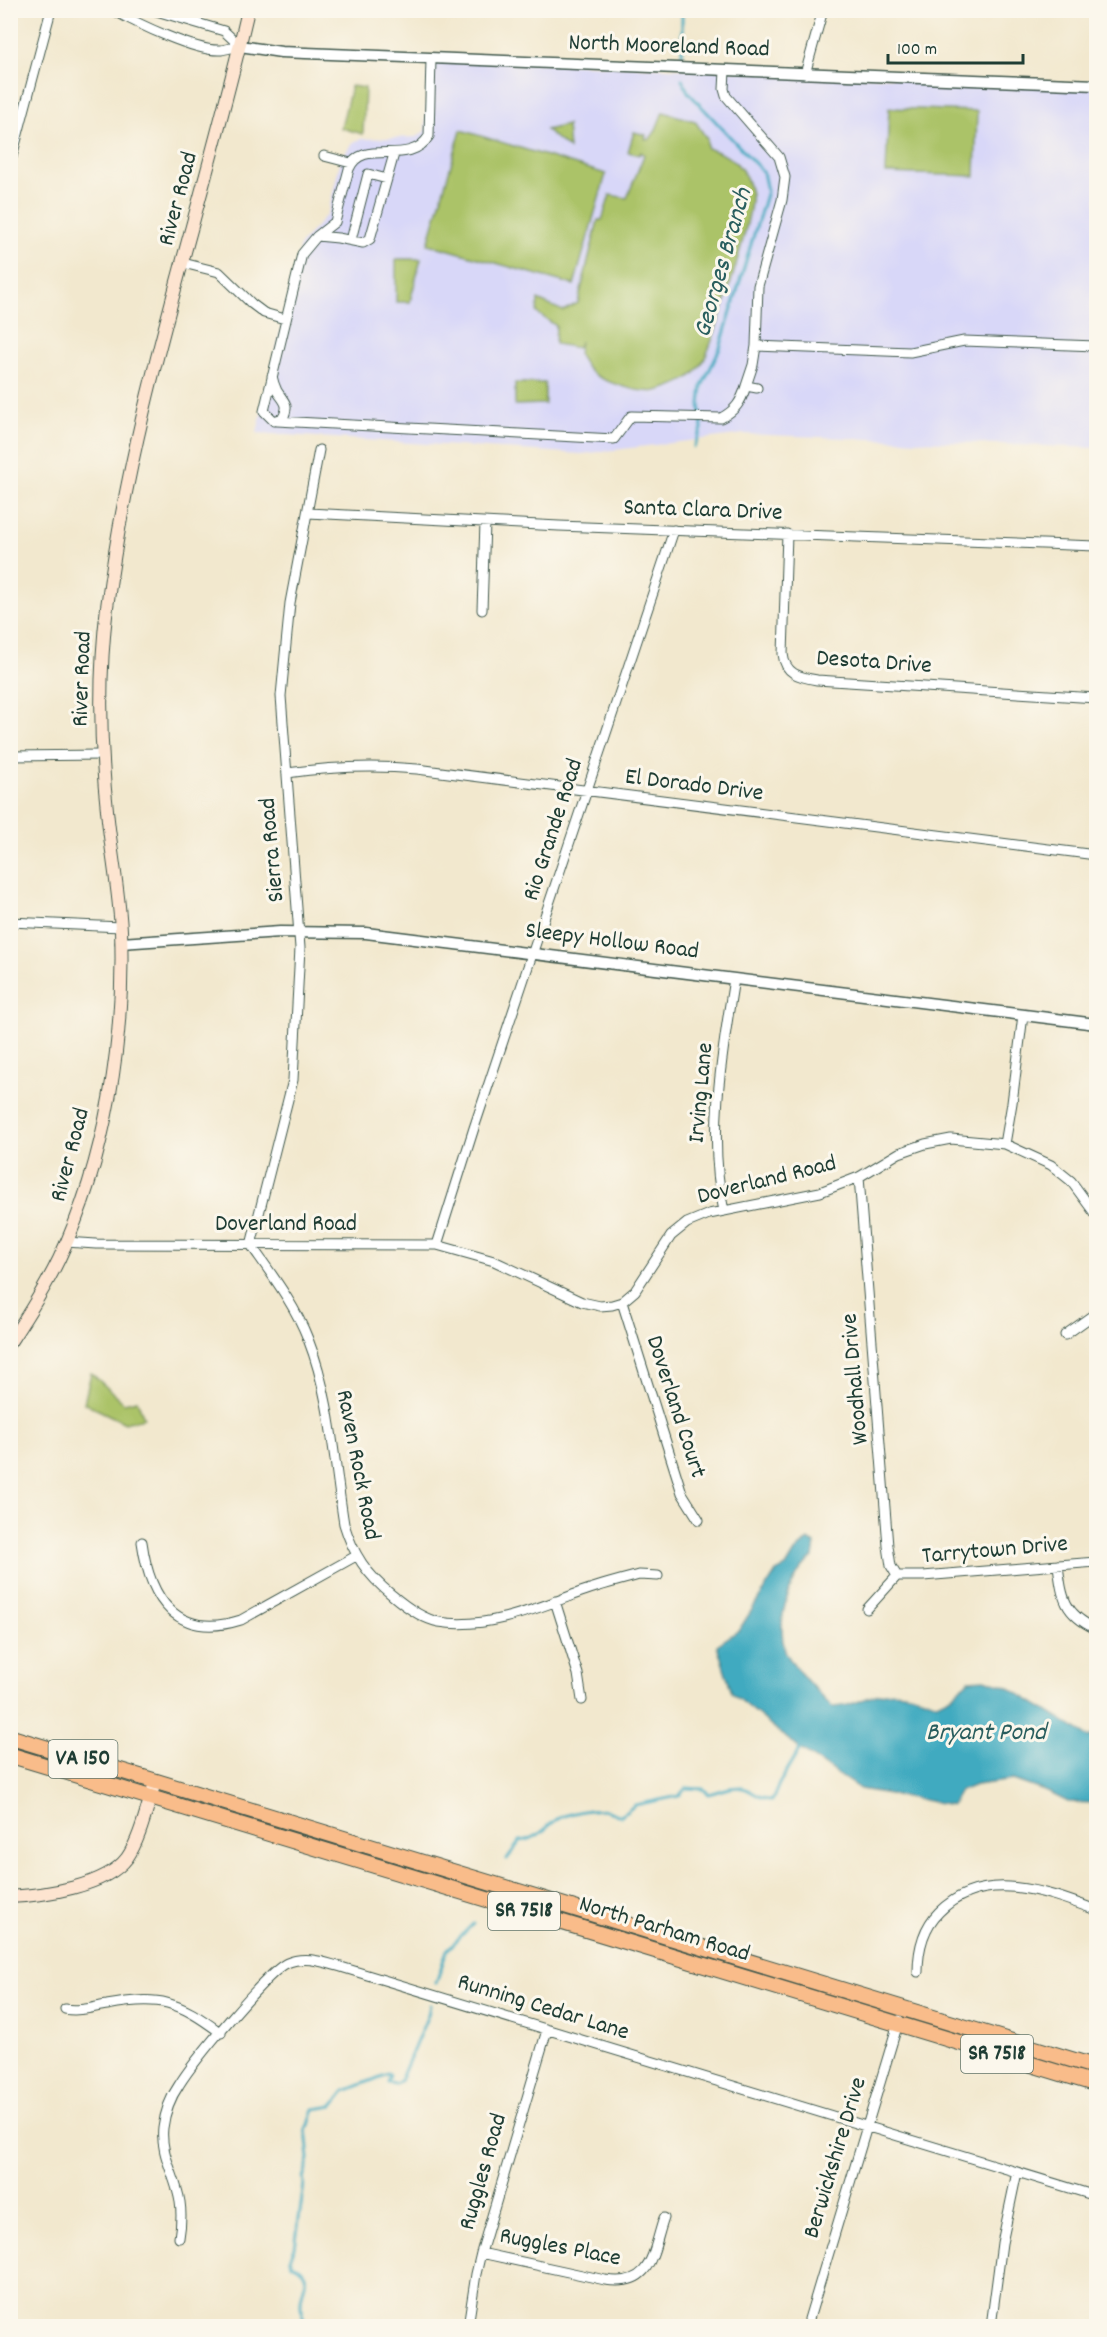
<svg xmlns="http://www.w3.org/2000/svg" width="1107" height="2337" viewBox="0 0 1107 2337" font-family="Dekko,sans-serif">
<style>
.built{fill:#d8d7f8}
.green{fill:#abc368;stroke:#65804e;stroke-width:1.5}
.water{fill:#40aac0;stroke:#30747a;stroke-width:1.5}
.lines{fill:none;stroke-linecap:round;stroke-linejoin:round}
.stream{stroke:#40aac0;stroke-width:3}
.minor-casing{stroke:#3f574b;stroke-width:11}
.tertiary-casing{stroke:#3f574b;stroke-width:13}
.secondary-casing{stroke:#3f574b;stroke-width:14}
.trunk-casing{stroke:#3f574b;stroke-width:17}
.minor{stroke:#fff;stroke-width:9}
.tertiary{stroke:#fff;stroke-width:10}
.secondary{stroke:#fde4d0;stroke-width:12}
.trunk{stroke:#f9bc8a;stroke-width:15}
.labels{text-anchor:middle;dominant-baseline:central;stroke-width:6;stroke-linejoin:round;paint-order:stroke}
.shield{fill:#fbf7ec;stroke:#61756b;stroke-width:1.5}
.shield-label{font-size:22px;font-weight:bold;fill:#1f3d34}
.street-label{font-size:24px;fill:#1f3d34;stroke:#fbf7ec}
.water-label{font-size:26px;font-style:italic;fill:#295e5e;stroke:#fbf7ec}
</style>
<rect width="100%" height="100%" fill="#fbf7ec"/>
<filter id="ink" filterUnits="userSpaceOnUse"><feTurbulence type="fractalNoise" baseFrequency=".0167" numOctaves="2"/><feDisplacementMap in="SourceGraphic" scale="12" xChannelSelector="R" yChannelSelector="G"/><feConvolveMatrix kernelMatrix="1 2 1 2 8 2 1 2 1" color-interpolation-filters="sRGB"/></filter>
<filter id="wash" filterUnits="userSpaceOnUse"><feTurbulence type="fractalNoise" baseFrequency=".008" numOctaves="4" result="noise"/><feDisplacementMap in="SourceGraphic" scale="24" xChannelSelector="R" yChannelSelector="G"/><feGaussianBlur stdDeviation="1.35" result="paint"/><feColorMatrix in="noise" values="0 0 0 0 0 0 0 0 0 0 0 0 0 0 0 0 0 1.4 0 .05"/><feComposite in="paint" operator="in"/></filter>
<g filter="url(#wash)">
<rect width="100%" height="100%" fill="#f2e8ce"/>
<!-- built -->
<path class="built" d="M428 58 1096 86V448L744 434 582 454 257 433 300 245 328 213 341 159 352 143 361 139 416 137 425 131Z"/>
<!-- green -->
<path class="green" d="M351 86 365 88 363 134 341 128Z
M889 108 977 111 975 176 886 173Z
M663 112 695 121 707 139V148C733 156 746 167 751 194 755 211 714 340 704 360 701 365 695 374 690 377 682 383 665 389 656 391 641 394 598 381 588 369 584 365 582 359 578 354L580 341 578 348 555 344 556 326 537 313 538 300 563 311 578 303 598 220H602L610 195 627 198 644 155 641 152 639 155 628 152 634 132 646 135 645 139 649 140 655 132Z
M567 125 569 149 546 130Z
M461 130 606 174 574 285 428 244Z
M396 259H421L410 302H396Z
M515 383H545V404L515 405Z
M91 1373 124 1403 137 1400 144 1418 125 1423 84 1403Z"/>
<!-- water -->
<path class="water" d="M808 1540 815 1544 813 1557C789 1576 776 1620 785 1650 789 1663 821 1696 832 1707 848 1707 858 1701 873 1696 895 1688 916 1694 937 1703L953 1695 969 1680 985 1679 1006 1686 1089 1737 1096 1734V1803L1068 1802 1050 1793 1013 1780 976 1785 960 1791 952 1805 860 1789 800 1749 732 1693 717 1645 739 1630 776 1572 786 1567 795 1552Z"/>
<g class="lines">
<!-- stream -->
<path class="stream" d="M682 10V60
M682 79 688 92 763 172 767 191 720 348 702 386 700 404 702 429 694 447
M507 1859 520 1841C536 1840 544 1829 556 1820 564 1814 593 1808 603 1810 609 1811 615 1814 621 1816L635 1805 679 1796 686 1788 703 1789 709 1794C720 1791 735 1784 746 1789 756 1794 760 1798 772 1801L779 1784 801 1747
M436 1983 447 1950 473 1924
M305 2326C304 2319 300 2309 301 2302 302 2285 315 2274 292 2264L290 2258 295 2247 304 2184 303 2178 309 2159 306 2129 309 2125 314 2109 333 2106 345 2091 388 2074 390 2075 388 2083 396 2084 400 2081 428 2015 430 2005"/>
</g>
</g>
<g filter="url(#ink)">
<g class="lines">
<!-- minor casing -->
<g class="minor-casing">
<path id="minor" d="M113 10C136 23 196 52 221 50 227 49 234 47 240 46
M153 10 224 31 240 46
M725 71 724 89 726 96 779 157 785 177 782 200 758 286 756 346 910 352 964 341 1096 346
M805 74 823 10
M324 156 351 163
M10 164 51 10
M317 236 338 238 363 243 370 239 394 154
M351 240 368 174 387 179
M183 263 219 272 252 304 264 313 285 319
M756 346 753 365 746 386 757 388
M272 376C273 381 275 387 277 391 284 402 290 404 283 418L274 421 264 411 302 254 317 236 335 222 349 169C363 136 409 169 429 136L431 59
M277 421 614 439 631 416 721 418C736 410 741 402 746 386
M319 450 290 603 281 696 300 948 293 1080 251 1245C272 1275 295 1305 308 1339 331 1397 334 1463 344 1524 353 1554 367 1575 392 1595 405 1606 422 1619 439 1622 486 1630 538 1608 581 1592 600 1585 620 1580 639 1575L658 1576
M308 513 559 526 1096 546
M787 534 783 654C785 674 799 677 817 680L1096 698
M482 610 485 523
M10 756 102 755
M287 773C330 767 372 765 417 769L1096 855
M10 922 121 927
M1005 1144 1012 1103 1023 1015
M859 1177 888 1546 891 1566 897 1576
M724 1211C707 1137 722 1053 734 979
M66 1242 96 1244 437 1245 494 1261 582 1302 600 1306 612 1305 622 1302 635 1291 671 1236 687 1223 709 1214 820 1192 859 1177 899 1153 925 1144 951 1139 1005 1144 1051 1165 1071 1181 1096 1215
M437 1245 474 1128 674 530
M622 1302 682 1493 699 1520
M1065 1335 1096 1313
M142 1542C150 1600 177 1640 241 1620L356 1556
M1058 1565C1062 1598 1064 1614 1096 1629
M897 1576H923L1096 1562
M555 1601 578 1674 582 1700
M867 1609 897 1576
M918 1972C918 1950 923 1928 939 1912 983 1868 1045 1891 1096 1910
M65 2009C79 2012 93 2007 107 2005 160 1995 178 2001 221 2033
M179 2238C181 2226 182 2215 180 2202 176 2176 160 2155 163 2128 165 2112 170 2098 179 2085 193 2062 266 1973 287 1963 305 1955 323 1962 341 1967L1096 2196
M481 2253 605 2280C653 2288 652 2252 664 2218
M809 2319 899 2020
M468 2326 476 2274 481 2253 547 2030
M991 2326 1002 2243 1017 2172"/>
</g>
<!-- tertiary casing -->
<g class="tertiary-casing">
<path id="tertiary" d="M240 46 281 52 1096 85
M121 943 280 932 366 933 1096 1024"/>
</g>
<!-- secondary casing -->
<g class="secondary-casing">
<path id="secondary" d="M10 1342C28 1315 45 1288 59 1259 106 1161 125 1038 121 930 119 893 112 856 108 820 100 749 98 678 107 607 133 404 202 210 248 10
M10 1897C44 1895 105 1887 127 1858 140 1839 146 1811 153 1789"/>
</g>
<!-- trunk casing -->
<g class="trunk-casing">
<path id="trunk" d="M10 1737 1096 2067
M10 1755 1096 2084"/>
</g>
<!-- minor -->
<use href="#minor" class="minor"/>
<!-- tertiary -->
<use href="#tertiary" class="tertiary"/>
<!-- secondary -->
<use href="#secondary" class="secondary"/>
<!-- trunk -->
<use href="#trunk" class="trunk"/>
</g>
</g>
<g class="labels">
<!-- shield labels -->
<g class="shield">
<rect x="48.5" y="1740" width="69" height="38" rx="4.5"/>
<rect x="488" y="1892" width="72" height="38" rx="4.5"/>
<rect x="961" y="2035" width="72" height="38" rx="4.5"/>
</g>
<g class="shield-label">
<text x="83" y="1759">VA 150</text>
<text x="524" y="1911">SR 7518</text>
<text x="997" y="2054">SR 7518</text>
</g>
<!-- street labels -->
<g class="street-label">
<text transform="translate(669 47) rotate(2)">North Mooreland Road</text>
<text transform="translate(179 199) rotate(-75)">River Road</text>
<text transform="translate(703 511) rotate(2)">Santa Clara Drive</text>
<text transform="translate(874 663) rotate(4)">Desota Drive</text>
<text transform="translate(83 679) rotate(-88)">River Road</text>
<text transform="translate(694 786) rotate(7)">El Dorado Drive</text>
<text transform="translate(554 830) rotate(-72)">Rio Grande Road</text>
<text transform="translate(273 850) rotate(-95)">Sierra Road</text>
<text transform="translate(612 942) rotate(7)">Sleepy Hollow Road</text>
<text transform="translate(702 1093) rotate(-85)">Irving Lane</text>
<text transform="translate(71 1155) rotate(-75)">River Road</text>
<text transform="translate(767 1181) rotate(-14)">Doverland Road</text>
<text x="286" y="1225">Doverland Road</text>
<text transform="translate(856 1379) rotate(-95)">Woodhall Drive</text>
<text transform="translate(675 1407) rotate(72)">Doverland Court</text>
<text transform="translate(357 1465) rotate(79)">Raven Rock Road</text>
<text transform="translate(995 1551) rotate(-5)">Tarrytown Drive</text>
<text transform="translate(664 1930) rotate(17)">North Parham Road</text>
<text transform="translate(543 2008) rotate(17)">Running Cedar Lane</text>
<text transform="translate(836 2158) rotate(-73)">Berwickshire Drive</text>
<text transform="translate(484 2172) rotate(-74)">Ruggles Road</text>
<text transform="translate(560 2248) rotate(11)">Ruggles Place</text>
</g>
<!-- water labels -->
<g class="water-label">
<text transform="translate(724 263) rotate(-74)">Georges Branch</text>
<text x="986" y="1733">Bryant Pond</text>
</g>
</g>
<!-- margin -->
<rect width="1107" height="2337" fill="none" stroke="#fbf7ec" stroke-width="36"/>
<!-- scale -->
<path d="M888 54v9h135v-9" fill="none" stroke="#1f3d34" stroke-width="3"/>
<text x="897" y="54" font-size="18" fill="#1f3d34" stroke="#fbf7ec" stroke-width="4.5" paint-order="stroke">100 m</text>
</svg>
